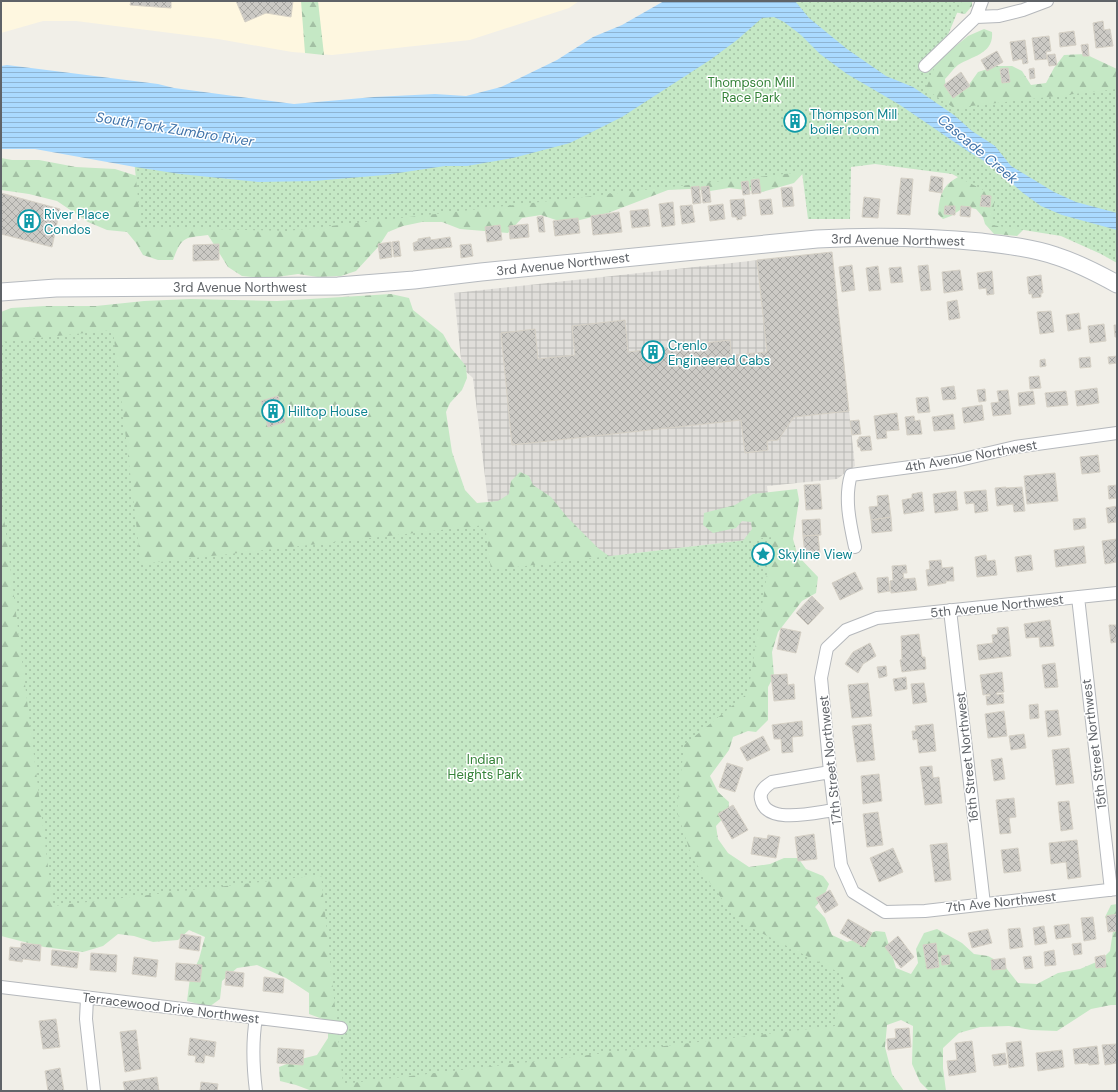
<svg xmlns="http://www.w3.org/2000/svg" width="1118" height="1092" viewBox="0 0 1118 1092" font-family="'DM Sans',sans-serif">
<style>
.commercial{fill:#fef7e0}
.industrial{fill:url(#industrial-grid)}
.forest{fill:url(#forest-firs)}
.park{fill:url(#park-dots)}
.water{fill:url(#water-rules)}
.building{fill:url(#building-cross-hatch);stroke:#d6d1c6}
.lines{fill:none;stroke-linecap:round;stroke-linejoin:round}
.minor-casing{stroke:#b5b8bc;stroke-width:14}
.secondary-casing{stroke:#b6babf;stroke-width:19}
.minor{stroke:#fff;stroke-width:12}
.secondary{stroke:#fff;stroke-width:17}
.labels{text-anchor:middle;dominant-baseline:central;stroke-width:3;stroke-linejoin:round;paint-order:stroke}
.park-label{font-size:13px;fill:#348238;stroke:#fff}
.culture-label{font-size:13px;fill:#0d838f;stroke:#fff;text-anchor:start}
.street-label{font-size:13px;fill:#5f6368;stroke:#fff}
.water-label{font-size:14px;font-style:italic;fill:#4174aa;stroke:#fff}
</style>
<defs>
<pattern id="industrial-grid" width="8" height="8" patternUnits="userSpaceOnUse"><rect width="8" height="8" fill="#e0deda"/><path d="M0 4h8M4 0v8" fill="none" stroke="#b9b8b5"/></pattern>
<pattern id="forest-firs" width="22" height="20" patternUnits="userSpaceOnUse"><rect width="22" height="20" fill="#c5e8c5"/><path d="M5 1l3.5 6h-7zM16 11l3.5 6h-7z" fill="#a3c0a4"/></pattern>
<pattern id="park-dots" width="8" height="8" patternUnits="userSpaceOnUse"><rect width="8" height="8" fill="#c5e8c5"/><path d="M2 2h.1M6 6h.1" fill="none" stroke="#a3c0a4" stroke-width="1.8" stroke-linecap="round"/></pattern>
<pattern id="water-rules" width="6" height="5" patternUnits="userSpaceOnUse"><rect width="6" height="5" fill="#aadaff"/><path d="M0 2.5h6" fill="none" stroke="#8eb4d2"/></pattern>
<pattern id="building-cross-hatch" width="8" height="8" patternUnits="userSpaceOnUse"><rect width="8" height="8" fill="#cccac5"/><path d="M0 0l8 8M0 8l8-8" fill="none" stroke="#a9a8a4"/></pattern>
</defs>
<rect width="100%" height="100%" fill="#f1efe8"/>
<!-- commercial -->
<path class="commercial" d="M1 1H579L569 8 470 40 332 55 292 52 218 39 76 21H43L1 33Z"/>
<!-- industrial -->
<path class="industrial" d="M832 252 855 466 837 479 767 486 773 537 491 570 489 510 473 378 462 368 454 293Z"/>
<!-- forest -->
<path class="forest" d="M301 1H318L324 55 305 53Z
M939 1H972V6L965 14 948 11Z
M984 29 992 32C994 54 972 56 958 65 953 69 949 75 945 79L946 89 957 93 968 86 978 72 997 66H1012L1022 71 1031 85 1046 83 1054 68 1064 55 1085 54 1117 69V218L927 102 924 84 931 66 968 36Z
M1 158 12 160H39L76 167 115 169 140 177 811 165 794 183 762 192 729 188 710 191 689 189 668 190 608 213 576 221 556 220 541 215 522 218 508 233 460 229 442 222H422L403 226 388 232 379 246 356 271 341 276 318 277 298 274 277 277 261 278 242 276 228 267 208 235C184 238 182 236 173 260H158L143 255 136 243 127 232 107 230 88 222 57 201 29 194 1 190Z
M960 176 983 181 1026 227 1017 236 994 234 985 224 983 217 976 209 967 207 960 210 951 216 943 219 938 214C940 194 942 185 960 176Z
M391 294 409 298 413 310 443 334 451 348 466 366 467 378 462 390 450 403 446 412 452 452 465 490 477 503 498 501 509 494 511 481 520 472 529 476 533 485 551 497 567 517 598 548 613 559 735 551 752 529 751 522 742 521 736 528 713 533 703 525 704 513 735 505 753 494 797 489 799 500 793 539 798 556 818 577 816 593 802 601 778 632 772 652 774 676 768 687V720L756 732 748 731 733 737 729 750 710 776 718 792 729 802 728 813 716 826 718 839 728 853 749 867 770 864 784 858H798L806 869 823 876 829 884 824 896 815 907 825 918 832 935 847 942 862 937 876 931 885 932 896 968 911 974 918 963 916 949 924 933 937 929 962 943 974 954 988 956 1003 964 1018 983 1037 984 1058 973 1080 969 1101 960 1110 951 1113 931 1105 917 1111 905 1117 904V1005H1111L1091 1009 1057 1031 1031 1030 1009 1026 980 1027 959 1033 943 1048V1068L946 1091H929L920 1082 912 1064 913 1026 901 1020 887 1025 885 1047 892 1074 904 1091H312L296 1085 280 1081 279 1067 297 1060 317 1055 328 1038V1021L309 1014V993L286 978 257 965 237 968 222 981 220 999 209 1007 187 1001 190 978 199 959 205 937 189 930 178 940 153 942 134 936 118 934 103 946 83 952 44 947 1 936V312L11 308 45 306H96L144 301 190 299 277 301Z"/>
<!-- park -->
<path class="park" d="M723 1H962L926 88 933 94 954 108 1117 89V263L1101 254 1061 236 992 225 995 196 952 174 875 164 851 167 850 219H808L802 172 287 231 141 227 130 121 361 143Z
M113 330 141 564 485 525 491 570 773 537 748 693 684 745 677 811 692 858 738 921 844 975 835 1026 343 1084 321 875 53 906 1 494V342Z"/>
<!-- water -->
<path class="water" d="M664 1H795L809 18 847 49 886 76 913 87 954 115 972 131 995 146 1011 166 1054 192 1076 202 1117 213V230L1062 215 1041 206 1023 193 991 165 969 152 900 105 847 74 820 54 801 35 784 22 774 17 762 18 737 40 710 60 622 117 570 143 513 158 467 166H445L385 175 314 181 258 182 180 174 135 167 35 149H1V66L7 65 158 84 174 88 294 104 374 97 435 94 466 96 501 87 557 60 593 37 622 25Z"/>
<!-- building -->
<path class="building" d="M131 1H171V8L130 5Z
M236 1H293L291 17 266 13 245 22Z
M1103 21 1104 30 1110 29 1113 46 1096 48 1093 23Z
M1074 31 1076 45 1060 47 1059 33Z
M1049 36 1051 51 1046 52 1047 59 1035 60 1032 38Z
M1025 40 1028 63 1023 64 1022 59 1013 61 1010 42Z
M1088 44 1089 56H1083L1081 45Z
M997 51 1003 62 987 71 981 60Z
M1055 54 1057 65 1049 66 1047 55Z
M1008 68 1010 82 1002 83 1000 69Z
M1034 68 1035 78 1030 79 1029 69Z
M961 72 970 86 953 98 944 85Z
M796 112 803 124 795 130 787 117Z
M931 176 943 178 942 193 929 191Z
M901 178 913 179 910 215 897 214Z
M759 179 761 193 752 194 751 180Z
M748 181 750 194 743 195 741 182Z
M699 186 701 203 693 204 691 187Z
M709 186 711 202 703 203 701 187Z
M792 187 794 206 783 207 781 188Z
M1 193 60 209 52 247 1 234Z
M982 195 991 196 990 207 980 206Z
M864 197 880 199 878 218 862 217Z
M744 199 746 216H742V219L737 220V217H732L730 200Z
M771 199 773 214 761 215 759 200Z
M673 202 675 225 662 227 659 204Z
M723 204 725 219 710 221 708 206Z
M692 205 695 222 682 224 680 206Z
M945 206H955V215L944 214Z
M961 206 971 207 970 217 960 216Z
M648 209 650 226 632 228 630 211Z
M619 212 622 232 593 235 591 216Z
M543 216 545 232H539L537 217Z
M578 218 580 233 555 236 553 221Z
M528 224 529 237 510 239 509 226Z
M500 225 502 240 487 242 485 227Z
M430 237 431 240 450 237 452 247 414 251 413 243 418 241V239Z
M399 241 401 256 394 257 392 242Z
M391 242 392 257 380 259 378 244Z
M219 244V260L193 261V245Z
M471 244 473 256 461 258 460 245Z
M832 252 849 411 794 417 778 440 767 441 768 450 745 453 741 420 512 445 501 333 535 329 538 359 575 355 572 326 625 320 628 352 730 340 731 355 767 352 757 260Z
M852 265 855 290 842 292 839 267Z
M928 265 931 290 921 291 918 266Z
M878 266 881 290 869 291 866 268Z
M901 267 903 282 891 283 889 268Z
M960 270 963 290 944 293 942 272Z
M992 271 994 294 987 295 986 288 979 289 977 273Z
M1041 275 1043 293H1041V297L1032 298V294H1029L1027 277Z
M957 300 960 318 949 320 947 302Z
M1051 311 1054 332 1040 334 1037 312Z
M1079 313 1081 329 1068 331 1066 315Z
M1104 324 1106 341 1090 343 1088 326Z
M1114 325H1117V337H1115Z
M1117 356V363L1109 364 1108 357Z
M1090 357 1091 367 1080 368 1079 358Z
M1045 359 1046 366 1040 367V360Z
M1039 376 1041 388 1030 389 1029 377Z
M954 386 956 399 943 400 941 388Z
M1097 388 1099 403 1077 406 1075 391Z
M985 389 986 401 979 402 977 390Z
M1008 390 1011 414 993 416 991 403 999 402 997 391Z
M1033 391 1035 404 1019 406 1018 393Z
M1066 391 1068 405 1047 407 1045 393Z
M278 396 285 422 268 427 261 401Z
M928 397 930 412 918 413 916 398Z
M982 405 984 420 964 423 962 408Z
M897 413 899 430 886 431 887 438 877 439 874 416Z
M953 414 955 429 934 431 932 417Z
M914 416 915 421 920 420 922 434 907 435 905 417Z
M859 420 861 434 852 435 850 421Z
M870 436 872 450 861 451 860 447H858L857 440 859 439V437Z
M1098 455 1100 472 1082 474 1080 457Z
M1055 473 1058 501 1027 504 1024 476Z
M820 484 822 509 806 510 804 485Z
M1117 485V498L1109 499 1108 486Z
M1006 487V488L1022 487 1025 511 1014 512 1013 504 997 506 995 488Z
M986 490 988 511 975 513 974 503 966 504 964 492Z
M956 491 958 510 935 513 933 494Z
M922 492 924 511 904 514 902 500 912 498V494Z
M888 495 891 517 871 520 869 507 878 506 877 496Z
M1117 506V522L1108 523 1106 508Z
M891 517 892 531 872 533 871 520Z
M1085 518 1086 528 1074 530 1073 519Z
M820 519 821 535 803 536 802 520Z
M818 535 820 554 805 555 803 536Z
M1117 539V562L1105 564 1102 541Z
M1084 546 1086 563 1056 567 1054 550Z
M986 555 987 561 995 560 997 575 977 577 975 557Z
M1031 555 1033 570 1017 572 1015 557Z
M941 560 942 568 953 567 954 581H946V583L928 586 926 570 930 569 929 561Z
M906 565 907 573H903L904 579 915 578 917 590 891 593 890 581 893 580 892 566Z
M855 572 863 589 840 600 832 583Z
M888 577 890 591 878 593 877 578Z
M812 596 824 608 808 625 796 613Z
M1050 620 1054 646 1040 647 1039 637 1026 638 1024 624Z
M1109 625H1117V642L1111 643Z
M1008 627 1011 656 979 660 977 645 993 643 992 635 998 634 997 628Z
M781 628 801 632 796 653 777 649Z
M919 634 922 657H925L926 669 902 672 900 660 902 659 901 636Z
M870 643 876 656 863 664 858 673 845 664 853 652Z
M1055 663 1058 687 1045 688 1042 665Z
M886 666 887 676 879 678 877 667Z
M1002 672 1004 692 996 693 997 695 1003 694 1004 703 987 705 986 696H990V694L983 695 980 675Z
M787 674 788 685 794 684 795 699 774 701 771 675Z
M906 677 907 689 895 691 893 679Z
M868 683 872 716 852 718 848 685Z
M924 683 927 702 913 704 911 684Z
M1038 704 1039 718 1030 719 1029 705Z
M1058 710 1061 735 1048 737 1045 711Z
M1004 711 1007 736 988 738 985 714Z
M802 721 803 736 792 737 793 752 782 753 781 739H774L772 725Z
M871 724 875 760 857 762 852 726Z
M933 724 936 751 919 753 917 739 913 740 912 731H916L915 726Z
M1024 734 1026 748 1011 750 1009 736Z
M763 736 770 750 747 761 740 748Z
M1069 748 1074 783 1056 785 1052 750Z
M1002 758 1005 779 994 781 991 760Z
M727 763 743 768 735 792 719 787Z
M932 766 933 778 939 777 942 803 925 805 920 767Z
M879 774 882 801 863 804 861 776Z
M1014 798 1016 817 1009 818 1011 833 1000 834 996 800Z
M1069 801 1073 829 1061 831 1058 802Z
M733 805 748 830 732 839 718 814Z
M878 812 883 845 867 847 863 814Z
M814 834 817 859 798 861 795 837Z
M768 835 780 837 776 858 751 854 754 837 767 839Z
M1077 840 1081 877 1068 879 1066 862 1051 864 1049 843Z
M947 843 951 880 935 882 930 845Z
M893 848 903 872 879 882 870 858Z
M1018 848 1021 871 1004 873 1001 850Z
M830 890 838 905 825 913 816 898Z
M1117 914V931L1108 932 1106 916Z
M1093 917 1096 939 1084 941 1081 918Z
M848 919 872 933 864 947 840 933Z
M1069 924 1071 937 1056 939 1054 926Z
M1044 926 1047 943 1035 945 1033 928Z
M1020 928 1023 947 1010 949 1008 929Z
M988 929 992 943 972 948 968 933Z
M181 934 201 937 199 951 179 948Z
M898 936 914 957 901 968 885 947Z
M21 943 41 945 40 961 23 959 22 962 9 960 10 947 21 948Z
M936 943 939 967 927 969 923 945Z
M1081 943 1082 954 1074 955 1072 944Z
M52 950 79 953 77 968 51 965Z
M1054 950 1056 965 1045 966 1044 952Z
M91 953 117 955 116 972 90 970Z
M949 955 950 964 942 965 941 956Z
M1105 955 1106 967 1096 968 1095 957Z
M1031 956 1033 968 1025 969 1023 957Z
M134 957 158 960 156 977 132 974Z
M1005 958 1006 969 992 970 991 960Z
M176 963 202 965 200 982 175 980Z
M226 971 244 973 243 987 225 985Z
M264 977 284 979 283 993 263 991Z
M56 1019 60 1047 43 1049 39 1021Z
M909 1028 911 1047 888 1050 887 1039 896 1038 895 1029Z
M136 1030 141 1069 125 1072 120 1032Z
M190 1038 216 1042 214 1057 205 1055 204 1063 195 1062 196 1056 188 1055Z
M972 1041 976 1072 949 1076 947 1061 957 1060 955 1043Z
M1021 1041 1024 1066 1009 1068 1006 1043Z
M1116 1044 1117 1063 1105 1065 1102 1045Z
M1097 1046 1099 1064 1089 1065 1088 1063 1075 1064 1073 1049Z
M278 1048 304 1050 303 1065 277 1063Z
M1062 1050 1064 1067 1038 1071 1036 1053Z
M1005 1053 1007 1064 994 1066 992 1055Z
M60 1068 64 1091H48L45 1071Z
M157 1077 159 1091H125L123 1082Z
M201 1082 218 1084 217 1091H200Z"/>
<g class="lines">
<!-- minor casing -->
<g class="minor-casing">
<path id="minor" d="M976 17 982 1
M925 66 976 17 999 16 1023 10 1047 1
M855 547C850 524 844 498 851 475L955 461 1015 447 1117 433
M1117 593 877 618 846 630 827 648 821 678 830 772 841 865 853 892 885 912 925 911 1117 889
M1078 597 1111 890
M950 610 984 904
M830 772 772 782C766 786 759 791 761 799 766 826 817 812 835 810
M1 987 341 1028
M87 998 86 1019 94 1091
M256 1091C253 1067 252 1042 256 1018"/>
</g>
<!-- secondary casing -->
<g class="secondary-casing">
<path id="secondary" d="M1 292 56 288 338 286 414 280 481 272 817 239C872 236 927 237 981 242 1006 245 1033 248 1056 256 1078 263 1097 273 1117 284"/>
</g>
<!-- minor -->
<use href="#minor" class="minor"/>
<!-- secondary -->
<use href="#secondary" class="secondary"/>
</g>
<!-- icons -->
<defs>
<g id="building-ring" transform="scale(1.15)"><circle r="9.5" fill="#fff" stroke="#0f9aa8" stroke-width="1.5"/><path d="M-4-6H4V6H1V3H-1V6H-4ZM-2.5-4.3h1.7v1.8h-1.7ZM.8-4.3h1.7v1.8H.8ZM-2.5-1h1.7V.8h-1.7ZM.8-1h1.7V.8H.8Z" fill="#0f9aa8"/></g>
<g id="sight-ring" transform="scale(1.15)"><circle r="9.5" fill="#fff" stroke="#0f9aa8" stroke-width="1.5"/><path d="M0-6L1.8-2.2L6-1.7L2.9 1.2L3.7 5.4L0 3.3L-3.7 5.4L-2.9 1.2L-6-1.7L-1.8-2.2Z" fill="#0f9aa8"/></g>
</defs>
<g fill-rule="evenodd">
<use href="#building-ring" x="795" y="121"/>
<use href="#building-ring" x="29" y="221"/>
<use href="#building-ring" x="653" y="352"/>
<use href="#building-ring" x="273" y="411"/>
<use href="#sight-ring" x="763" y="554"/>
</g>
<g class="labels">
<!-- park labels -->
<g class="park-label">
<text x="751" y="82">Thompson Mill<tspan x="751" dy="15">Race Park</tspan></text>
<text x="485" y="759">Indian<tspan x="485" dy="15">Heights Park</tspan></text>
</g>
<!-- culture labels -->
<g class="culture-label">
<text x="810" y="114">Thompson Mill<tspan x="810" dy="15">boiler room</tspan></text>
<text x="44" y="214">River Place<tspan x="44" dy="15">Condos</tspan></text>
<text x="668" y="345">Crenlo<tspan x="668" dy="15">Engineered Cabs</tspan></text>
<text x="288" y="411">Hilltop House</text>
<text x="778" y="554">Skyline View</text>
</g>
<!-- street labels -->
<g class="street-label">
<text transform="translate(898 240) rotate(1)">3rd Avenue Northwest</text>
<text transform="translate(563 264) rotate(-6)">3rd Avenue Northwest</text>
<text x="240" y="287">3rd Avenue Northwest</text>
<text transform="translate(971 456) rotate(-10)">4th Avenue Northwest</text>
<text transform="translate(997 606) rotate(-6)">5th Avenue Northwest</text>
<text transform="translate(1094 744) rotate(-97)">15th Street Northwest</text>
<text transform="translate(967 757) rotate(-96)">16th Street Northwest</text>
<text transform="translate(830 760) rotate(-96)">17th Street Northwest</text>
<text transform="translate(1001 902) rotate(-6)">7th Ave Northwest</text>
<text transform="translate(171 1008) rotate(7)">Terracewood Drive Northwest</text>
</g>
<!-- water labels -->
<g class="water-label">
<text transform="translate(175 129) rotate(9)">South Fork Zumbro River</text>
<text transform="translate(978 149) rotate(40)">Cascade Creek</text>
</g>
</g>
<!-- border -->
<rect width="1118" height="1092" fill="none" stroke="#5f6368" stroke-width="4"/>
</svg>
